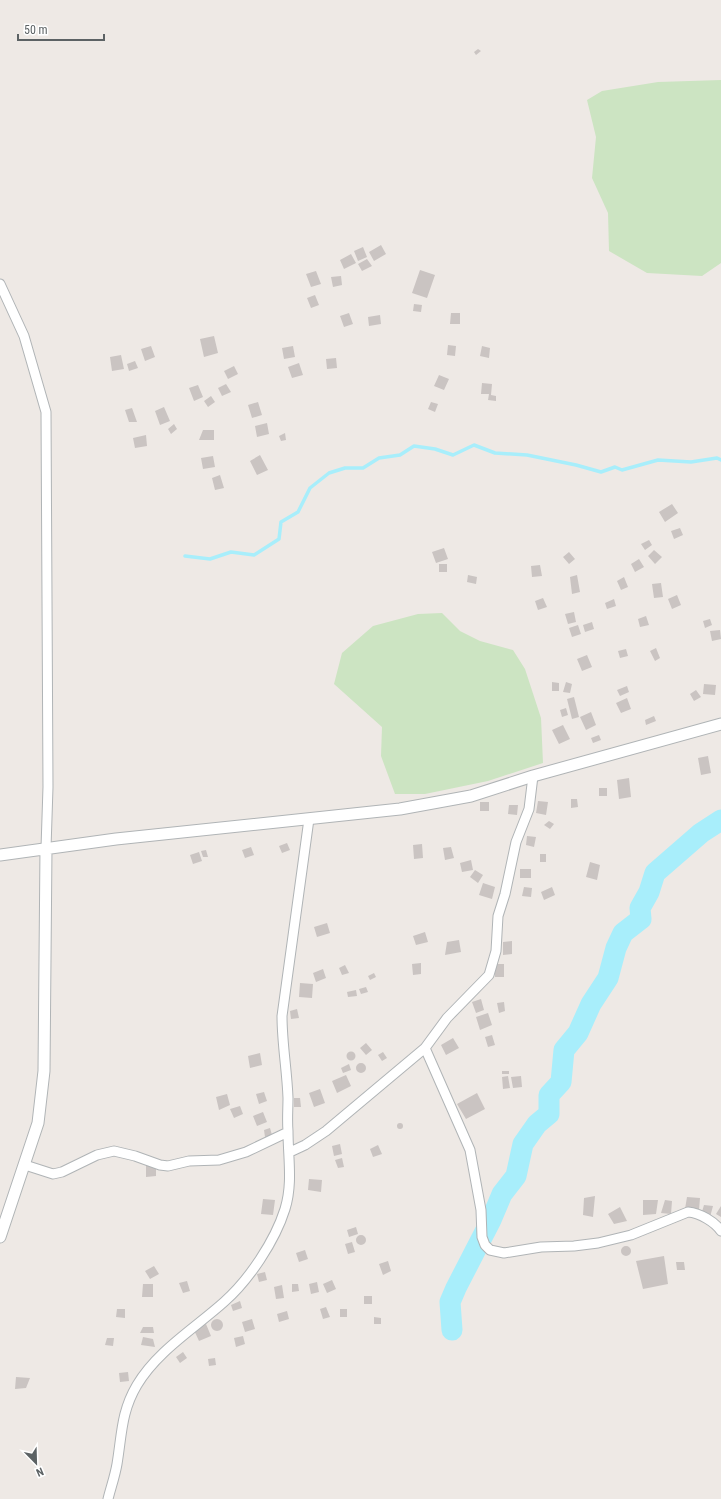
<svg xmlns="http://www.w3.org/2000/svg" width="721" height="1499" viewBox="0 0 721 1499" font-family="'Roboto Condensed',sans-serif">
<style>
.green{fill:#cce4c2}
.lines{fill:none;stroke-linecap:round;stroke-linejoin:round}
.stream{stroke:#a8eefb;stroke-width:3.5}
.river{stroke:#a8eefb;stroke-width:21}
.building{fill:#cac4c2}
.minor-casing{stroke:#b0b4b6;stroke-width:11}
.tertiary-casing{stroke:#b0b4b6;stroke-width:13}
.minor{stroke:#fff;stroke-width:9}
.tertiary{stroke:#fff;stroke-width:11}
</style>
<rect width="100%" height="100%" fill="#eee9e5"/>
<!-- green -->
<path class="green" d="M721 80V263L702 276 647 273 609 251 608 213 592 178 596 137 587 100 602 91 658 82Z
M442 613 460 631 480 641 513 650 525 669 541 718 543 763 488 781 425 794H395L381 756 382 727 334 684 342 653 373 626 418 614Z"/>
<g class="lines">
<!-- stream -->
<path class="stream" d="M185 556 210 559 231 552 254 555 279 539 281 522 298 512 310 488 329 473 345 468H363L379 458 400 455 414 446 435 449 453 455 474 445 495 453 527 455 576 465 601 472 615 467 622 470 658 460 691 462 717 458 721 460"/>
<!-- river -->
<path class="river" d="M452 1330 450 1302 456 1288 491 1220 502 1194 516 1176 523 1144 537 1124 549 1114V1095L561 1082 564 1050 578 1033 591 1004 608 978 616 948 623 933 641 919 640 908 649 892 655 873 701 833 721 820"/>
</g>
<!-- building -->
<path class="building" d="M478 49 481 51 476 55 474 52Z
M381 245 386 254 374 261 369 252Z
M363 247 367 257 358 261 354 251Z
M351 254 356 263 344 269 340 260Z
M367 259 372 266 362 271 358 264Z
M420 270 435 275 427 298 412 293Z
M316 271 321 284 311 287 306 274Z
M341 276 342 285 333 287 331 277Z
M315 295 319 305 311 308 307 298Z
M414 304 422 305 421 312 413 311Z
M349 313 353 324 344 327 340 316Z
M451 313H460V324H450Z
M380 315 381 324 369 326 368 317Z
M214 336 218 353 204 357 200 339Z
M448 345 456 346 455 356 447 355Z
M151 346 155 357 145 361 141 349Z
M293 346 295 357 284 359 282 348Z
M482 346 490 348 489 358 480 356Z
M121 355 124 369 112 371 110 357Z
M336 358 337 368 327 369 326 359Z
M135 361 138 368 129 371 127 364Z
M299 363 303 375 292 378 288 367Z
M234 366 238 374 228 379 224 371Z
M439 375 449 379 444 390 434 386Z
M482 383 492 384 491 395 496 396V401L488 400 489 394H481Z
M226 384 231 392 222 396 218 388Z
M198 385 203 397 194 401 189 388Z
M211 396 215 402 208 407 204 401Z
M258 402 262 415 252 418 248 405Z
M431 402 438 404 435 412 428 409Z
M164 407 170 421 160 425 155 411Z
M132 408 137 422H129L125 410Z
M267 423 269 434 257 437 255 426Z
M174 424 177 429 171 434 168 429Z
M203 430H214V440H199Z
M285 433 286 440 281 441 279 436Z
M146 435 147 446 135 448 133 438Z
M260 455 268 470 257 475 250 461Z
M213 456 215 467 203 469 201 458Z
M220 475 224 488 215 490 212 478Z
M672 504 678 513 665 522 659 512Z
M680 528 683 535 674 539 671 531Z
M649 540 652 545 645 550 641 544Z
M444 548 448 559 436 563 432 552Z
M654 550 662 557 655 564 648 556Z
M569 552 575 559 569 564 563 557Z
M639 559 644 567 635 572 631 564Z
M439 564H447V572H439Z
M540 565 542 576 532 577 531 566Z
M468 575 477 577 476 584 467 582Z
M577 575 580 592 572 594 570 577Z
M624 577 628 587 621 590 617 581Z
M661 583 663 597 654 598 652 584Z
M677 595 681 605 672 609 668 599Z
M543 598 547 607 538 610 535 601Z
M614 599 616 606 607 609 605 603Z
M574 612 576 622 568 624 565 614Z
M646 616 649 625 640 627 638 619Z
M710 619 712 625 705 628 703 621Z
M592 622 594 629 585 632 583 625Z
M578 625 581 634 572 637 569 628Z
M720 630 721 639 712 641 710 631Z
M656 648 660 658 655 661 650 651Z
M626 649 628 656 620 658 618 651Z
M587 655 592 667 582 671 577 659Z
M552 682 559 683V691H552Z
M566 682 572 684 570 693 563 692Z
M704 684 716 685 715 695 703 694Z
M627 686 629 692 620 696 617 690Z
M696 690 701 697 694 701 690 694Z
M574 697 579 717 572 719 567 699Z
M627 698 631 709 621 713 616 703Z
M566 708 568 715 562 717 560 710Z
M591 712 596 725 586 730 580 717Z
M654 716 656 721 646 725 645 720Z
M563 725 570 739 559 744 552 730Z
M599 735 601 740 593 743 591 738Z
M708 756 711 773 701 775 698 758Z
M629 778 631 797 619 799 617 780Z
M599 788H607V796H599Z
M571 799H577L578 807 571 808Z
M538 801 548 802 546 815 536 813Z
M480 802H489V811H480Z
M509 805H518L517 815 508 814Z
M549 821 554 824 550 829 544 825Z
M527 836 536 837 534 847 526 845Z
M287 843 290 850 282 853 279 846Z
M422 844 423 858 414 859 413 845Z
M251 847 254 855 245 858 242 850Z
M451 847 454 858 445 860 443 848Z
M206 850 208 857H203L201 851Z
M199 852 202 861 193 864 190 855Z
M540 854H546V862H540Z
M471 860 473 870 462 872 460 863Z
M590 862 600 865 597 880 586 877Z
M520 869H531V878H520Z
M475 870 483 875 478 883 470 877Z
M483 883 495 887 492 899 479 895Z
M524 887 532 888 531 897 522 896Z
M552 887 555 895 544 900 541 892Z
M327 923 330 933 317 937 314 927Z
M425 932 428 942 416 945 413 936Z
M459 940 461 952 445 955 447 942Z
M512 941V954L503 955V942Z
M421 963V974L413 975 412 964Z
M495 964H504V977H495Z
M345 965 349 973 342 975 339 968Z
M323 969 326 978 316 982 313 973Z
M374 973 376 977 370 980 368 976Z
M300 983 313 984 312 998 299 997Z
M366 987 368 992 361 994 359 989Z
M356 990 357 996 348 997 347 992Z
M481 999 484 1010 476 1013 472 1002Z
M504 1002 505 1011 499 1013 497 1003Z
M297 1009 299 1018 291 1019 290 1011Z
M488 1013 492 1025 480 1030 476 1017Z
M492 1035 495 1045 488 1047 485 1037Z
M453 1038 459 1048 446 1055 441 1045Z
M366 1043 372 1050 366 1055 360 1048Z
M346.5 1056a4.5 4.5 0 1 1 9 0a4.5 4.5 0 1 1-9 0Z
M383 1052 387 1058 382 1061 378 1055Z
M260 1053 262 1065 250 1068 248 1056Z
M356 1068a5 5 0 1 1 10 0a5 5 0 1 1-10 0Z
M349 1064 351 1070 343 1073 341 1068Z
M502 1071H509V1074H502Z
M346 1075 351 1086 337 1093 332 1081Z
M508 1076 510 1088 503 1089 502 1077Z
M521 1076 522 1087 513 1088 511 1077Z
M320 1089 325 1103 314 1107 309 1093Z
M264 1092 267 1101 259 1104 256 1094Z
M477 1093 485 1109 466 1119 457 1104Z
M227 1094 230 1105 219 1110 216 1097Z
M294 1098H300L301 1107H294Z
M240 1106 243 1114 234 1118 230 1109Z
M263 1112 267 1122 257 1126 253 1116Z
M397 1126a3 3 0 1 1 6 0a3 3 0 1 1-6 0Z
M270 1128 272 1135 265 1137 264 1130Z
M340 1144 342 1154 334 1156 332 1146Z
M378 1145 382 1154 373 1157 370 1149Z
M342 1158 344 1167 338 1168 335 1160Z
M156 1165V1176L146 1177V1166Z
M309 1179 322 1180 321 1192 308 1190Z
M595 1196 593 1217 583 1215 584 1198Z
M687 1197 700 1198 699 1210 685 1209Z
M263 1199 275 1200 273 1215 261 1214Z
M643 1200H658L656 1214 643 1215Z
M665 1200 672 1201 671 1214 661 1213Z
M704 1205 713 1206 710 1217 701 1215Z
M721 1206V1217L716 1214Z
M620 1207 627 1221 614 1224 608 1214Z
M356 1227 358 1234 349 1237 347 1230Z
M356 1240a5 5 0 1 1 10 0a5 5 0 1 1-10 0Z
M352 1242 355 1252 348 1254 345 1244Z
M621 1251a5 5 0 1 1 10 0a5 5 0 1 1-10 0Z
M305 1250 308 1259 299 1262 296 1253Z
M664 1256 668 1284 643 1289 636 1261Z
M388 1261 391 1271 383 1275 379 1264Z
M676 1262H684L685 1270H677Z
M154 1266 159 1274 150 1279 145 1271Z
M265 1272 267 1280 259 1282 257 1274Z
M332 1280 336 1289 327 1293 323 1284Z
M187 1281 190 1291 183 1293 179 1283Z
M317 1282 319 1292 311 1294 309 1284Z
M143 1284H153V1297H142Z
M292 1284H298L299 1291 292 1292Z
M282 1285 284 1298 276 1299 274 1287Z
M364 1296H372V1304H364Z
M240 1301 242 1308 233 1311 231 1305Z
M326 1307 330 1317 323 1319 320 1309Z
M117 1309H125V1318L116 1317Z
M340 1309H347V1317H340Z
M287 1311 289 1319 279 1322 277 1314Z
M374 1317 381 1318V1324H374Z
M252 1319 255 1329 245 1332 242 1322Z
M211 1325a6 6 0 1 1 12 0a6 6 0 1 1-12 0Z
M206 1324 211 1336 199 1341 193 1328Z
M143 1327H153L154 1333H140Z
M243 1336 245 1344 236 1347 234 1338Z
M143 1337 153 1339 155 1347 141 1345Z
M107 1338H114L113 1346 105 1345Z
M183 1352 187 1358 180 1363 176 1357Z
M215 1358 216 1365 209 1366 208 1359Z
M128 1372 129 1381 120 1382 119 1373Z
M16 1377 30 1378 26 1388 15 1389Z"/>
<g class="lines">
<!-- minor casing -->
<g class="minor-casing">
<path id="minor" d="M0 284 24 336 46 412 48 787 46 848
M425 1048 470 1150 481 1210 482 1237 485 1245 490 1250 504 1253 541 1247 574 1246 598 1243 631 1235 688 1212C700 1213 715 1222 721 1231
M290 1152 305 1145 326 1131 425 1048 447 1018 489 975 496 951 498 916 505 894 516 842 529 809 533 776
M25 1165 53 1174 62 1172 97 1155 114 1151 135 1156 160 1165 168 1166 189 1161 219 1160 246 1152 288 1132
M108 1499C111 1487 115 1476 117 1464 122 1434 121 1412 137 1385 157 1351 195 1328 224 1302 249 1280 275 1241 285 1209 293 1183 288 1158 288 1131 287 1120 288 1109 288 1098 287 1070 282 1044 282 1016L309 819"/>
</g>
<!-- tertiary casing -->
<g class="tertiary-casing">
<path id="tertiary" d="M0 855 116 839 400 809 471 796 533 776 721 724
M0 1237 38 1123 44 1071 46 848"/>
</g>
<!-- minor -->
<use href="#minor" class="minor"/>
<!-- tertiary -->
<use href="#tertiary" class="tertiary"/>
</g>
<!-- north arrow -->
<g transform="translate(36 1463) rotate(157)" stroke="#ffffff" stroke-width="3" paint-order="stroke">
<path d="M0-3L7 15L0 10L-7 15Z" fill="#5c6264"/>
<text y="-6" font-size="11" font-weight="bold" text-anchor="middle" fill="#5c6264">N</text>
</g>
<!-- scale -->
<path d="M18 34v6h86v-6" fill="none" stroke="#5c6264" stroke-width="2"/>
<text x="24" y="34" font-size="12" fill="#5c6264" stroke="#ffffff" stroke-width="3" paint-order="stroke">50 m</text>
</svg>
